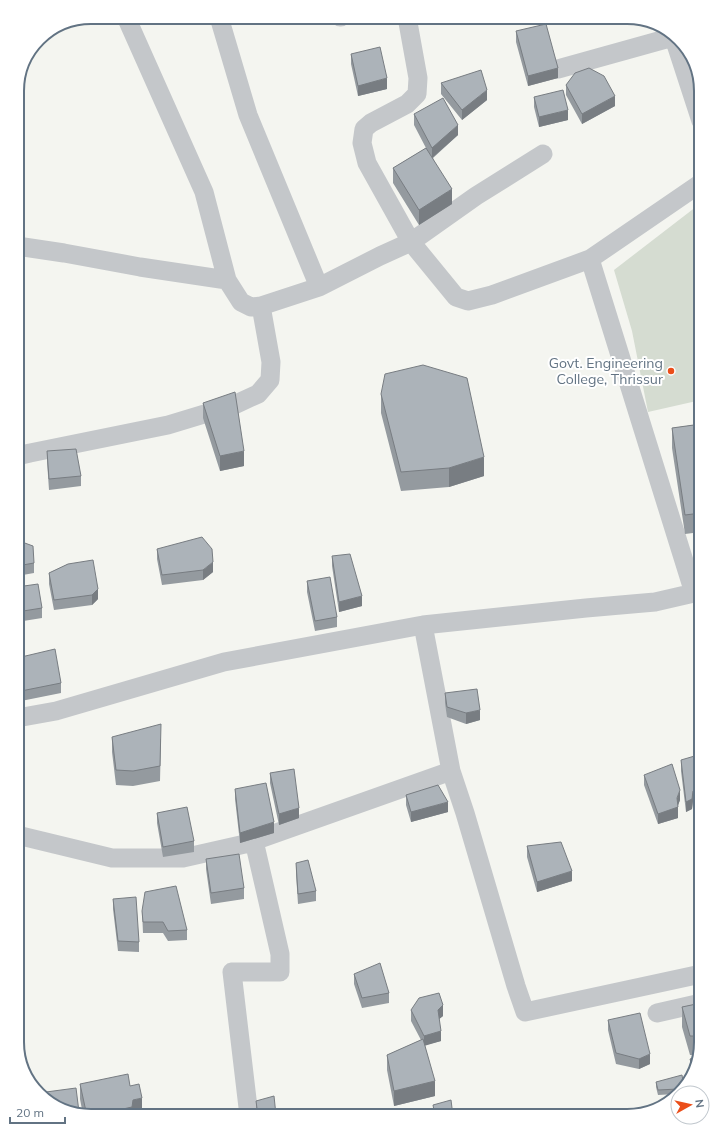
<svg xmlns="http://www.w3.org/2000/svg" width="718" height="1133" viewBox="0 0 718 1133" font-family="Mulish,sans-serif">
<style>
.green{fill:#d5dcd1}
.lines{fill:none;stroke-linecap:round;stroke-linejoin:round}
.minor{stroke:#c4c7ca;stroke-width:19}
.wall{fill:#949a9f}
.shaded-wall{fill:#787d82}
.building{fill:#acb3b9;stroke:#787d82}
.poi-dot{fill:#eb4e19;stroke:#fff;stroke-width:1.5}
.labels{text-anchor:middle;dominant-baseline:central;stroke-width:4;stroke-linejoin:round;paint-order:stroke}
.poi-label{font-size:14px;fill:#627383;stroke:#fff;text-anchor:end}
.rim{fill:none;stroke:#627383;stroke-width:2}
</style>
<rect width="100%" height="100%" fill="#f4f5f0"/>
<!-- green -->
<path class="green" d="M701 203V400L648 412 632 331 614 270Z"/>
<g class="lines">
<!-- minor -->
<path class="minor" d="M126 17 204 192 227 280
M219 17 248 115 319 287
M340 17H341
M407 17 418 78 417 94 407 104 371 123 364 129 362 143 367 163 411 242 476 196 543 154
M673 35 701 121
M558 69 673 37
M17 246 64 253 140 267 227 280 241 302 251 307 261 306 319 287 380 256 411 242 456 297 468 301 492 295 590 259
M17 456 30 453 168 425 234 405 258 394 270 380 271 362 261 306
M694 593 590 259 701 183
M423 625 451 771 465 813 516 986 525 1012 701 974
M17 718 56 711 224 662 423 625 586 608 655 602 694 593 701 595
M17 835 112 858H183L245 844 451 771
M657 1013 701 1003
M249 1116 232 972H280V954L254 841"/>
</g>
<!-- wall -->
<path class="wall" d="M508 17H520L508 19Z
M516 31 558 78 528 86 516 42Z
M351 54 387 89 358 96 351 64Z
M441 83 487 100 462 120 441 94Z
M566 85 615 106 582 124 566 95Z
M534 97 568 120 539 127 534 107Z
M414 114 458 135 433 158 452 204 419 225 393 183V168L426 148 414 125Z
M381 394 484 476 449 487 401 491 381 413Z
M203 403 244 466 220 471 203 418Z
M701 424V532L685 534 672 448V428Z
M47 451 81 476V486L49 490 47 461Z
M17 543 34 563V573L17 576Z
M157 549 213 572 203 580 162 585 157 559Z
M332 556 362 606 339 612 332 566Z
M68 564 98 599 92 605 54 610 49 584V573Z
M307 581 337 617V627L315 631 307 592Z
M17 587 42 608V618L17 622Z
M17 658 61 683V693L21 701 17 684Z
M445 693 480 720 466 724 447 717 445 703Z
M112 737 161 739 160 781 133 786 116 785 112 752Z
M681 760 701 770V798L693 801 692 809 686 812 681 771Z
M270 773 299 818 279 825 270 783Z
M644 775 680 800 678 805V818L658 824 644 785Z
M235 789 274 833 240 843 235 799Z
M406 795 448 812 411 822 406 805Z
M157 813 194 841V852L163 857 157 823Z
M527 846 572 881 537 892 527 857Z
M701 849V885L700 886 699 850Z
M206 859 244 888V899L211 904 206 869Z
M296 863 316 891V901L298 904 296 874Z
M113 899 139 942V952L118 951 113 909Z
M142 911 187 930V940L168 941 163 933H143Z
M354 974 389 993V1003L362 1008 354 984Z
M701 1003V1042L697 1055H690L682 1027V1007Z
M411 1010 443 1016 439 1019 441 1041 425 1045 435 1096 394 1106 387 1070V1055L421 1040 411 1021Z
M608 1020 650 1064 639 1069 616 1064 608 1030Z
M697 1057 691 1076 690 1074V1059Z
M656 1082 684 1087 676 1094 658 1095 656 1087Z
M80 1084 130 1086 142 1113 133 1115V1116H86L83 1115 80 1099Z
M256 1101 276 1115 285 1116H256Z"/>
<!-- shaded-wall -->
<path class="shaded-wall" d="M558 68V78L528 86V76Z
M387 78V89L358 96V86Z
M487 90V100L462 120V110Z
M615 96V106L582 124V114Z
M568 110V120L539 127V117Z
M458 125V135L432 158V148Z
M452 189V204L419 225V210Z
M244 451V466L220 471V456Z
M484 457V476L449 487V468Z
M213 562V572L203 580V570Z
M98 589V599L92 605V595Z
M362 596V606L339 612V602Z
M480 710V720L466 724V713Z
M701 787V798L693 801 692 809 686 812V802L693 791Z
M680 790V800L677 808V798Z
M448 802V812L411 822V812Z
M678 807V818L658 824V814Z
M299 808V818L279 825V814Z
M274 822V833L240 843V833Z
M572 871V881L537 892V882Z
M443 1005V1016L438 1020V1010Z
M441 1031V1041L424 1046V1036Z
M650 1054V1064L639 1069V1059Z
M435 1081V1096L394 1106V1091Z
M142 1098V1113L133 1115V1116H91L133 1100Z"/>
<!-- building -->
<path class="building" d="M546 24 558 68 528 76 516 31Z
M380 47 387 78 358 86 351 54Z
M589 68 604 76 615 96 582 114 566 85 575 73Z
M481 70 487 90 462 110 441 83Z
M563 90 568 110 539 117 534 97Z
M443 98 458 125 432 148 414 114Z
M426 148 452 189 419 210 393 168Z
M423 365 467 378 484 457 449 468 401 472 381 394 385 374Z
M235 392 244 451 220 456 203 403Z
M701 424V513L685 515 672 428Z
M76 449 81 476 49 479 47 451Z
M202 537 212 549 213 562 203 570 162 575 157 549Z
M22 542 33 546 34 563 17 566V543Z
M350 554 362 596 339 602 332 556Z
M93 560 98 589 92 595 54 600 49 573 68 564Z
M330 577 337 617 315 621 307 581Z
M38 584 42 608 17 612V587Z
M55 649 61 683 21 691 17 673V658Z
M477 689 480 710 466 713 447 707 445 693Z
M161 724 160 766 133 771 116 770 112 737Z
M698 755 701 770V787L693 791 692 799 686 802 681 760Z
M672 764 680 790 677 798 678 807 658 814 644 775Z
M294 769 299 808 279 814 270 773Z
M266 783 274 822 240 833 235 789Z
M438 785 448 802 411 812 406 795Z
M187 807 194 841 163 847 157 813Z
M561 842 572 871 537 882 527 846Z
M701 849V870L700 871 699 850Z
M239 854 244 888 211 893 206 859Z
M308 860 316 891 298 894 296 863Z
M176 886 187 930 168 931 163 922H143L142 911 145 892Z
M136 897 139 942 118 941 113 899Z
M380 963 389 993 362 998 354 974Z
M439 993 443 1005 438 1010 441 1031 424 1036 411 1010 419 998Z
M701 1003V1036H690L682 1007Z
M640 1013 650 1054 639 1059 616 1053 608 1020Z
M423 1039 435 1081 394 1091 387 1055Z
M697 1057 693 1069 690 1059Z
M128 1074 130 1086 139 1084 142 1098 133 1100 132 1107 91 1116H87L80 1084Z
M682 1075 684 1087 679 1092 678 1089 658 1090 656 1082Z
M76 1088 79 1112 77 1113 50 1104 47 1100 46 1092Z
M274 1096 276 1115 285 1114V1116H258L256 1101Z
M451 1100 453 1116H435L433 1105Z
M403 1109 404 1116H376Z"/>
<!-- markers -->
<circle class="poi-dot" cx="671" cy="371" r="4"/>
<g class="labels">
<!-- poi labels -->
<g class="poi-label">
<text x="663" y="363">Govt. Engineering<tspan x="663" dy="16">College, Thrissur</tspan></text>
</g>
</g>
<!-- crop -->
<path d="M0 0H718V1133H0ZM91 24H627A67 67 0 0 1 694 91V1042A67 67 0 0 1 627 1109H91A67 67 0 0 1 24 1042V91A67 67 0 0 1 91 24Z" fill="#fff" fill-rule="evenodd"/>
<path class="rim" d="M91 24H627A67 67 0 0 1 694 91V1042A67 67 0 0 1 627 1109H91A67 67 0 0 1 24 1042V91A67 67 0 0 1 91 24Z"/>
<!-- north arrow -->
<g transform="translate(690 1105) rotate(82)"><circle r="19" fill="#ffffff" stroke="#c0c7cd"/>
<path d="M0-3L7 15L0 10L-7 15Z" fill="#eb4e19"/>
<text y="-6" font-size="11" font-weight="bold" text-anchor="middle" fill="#627383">N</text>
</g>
<!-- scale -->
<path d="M10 1117v6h55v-6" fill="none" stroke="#627383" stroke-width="2"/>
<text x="16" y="1117" font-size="12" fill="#627383" stroke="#ffffff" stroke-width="3" paint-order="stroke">20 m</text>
</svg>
